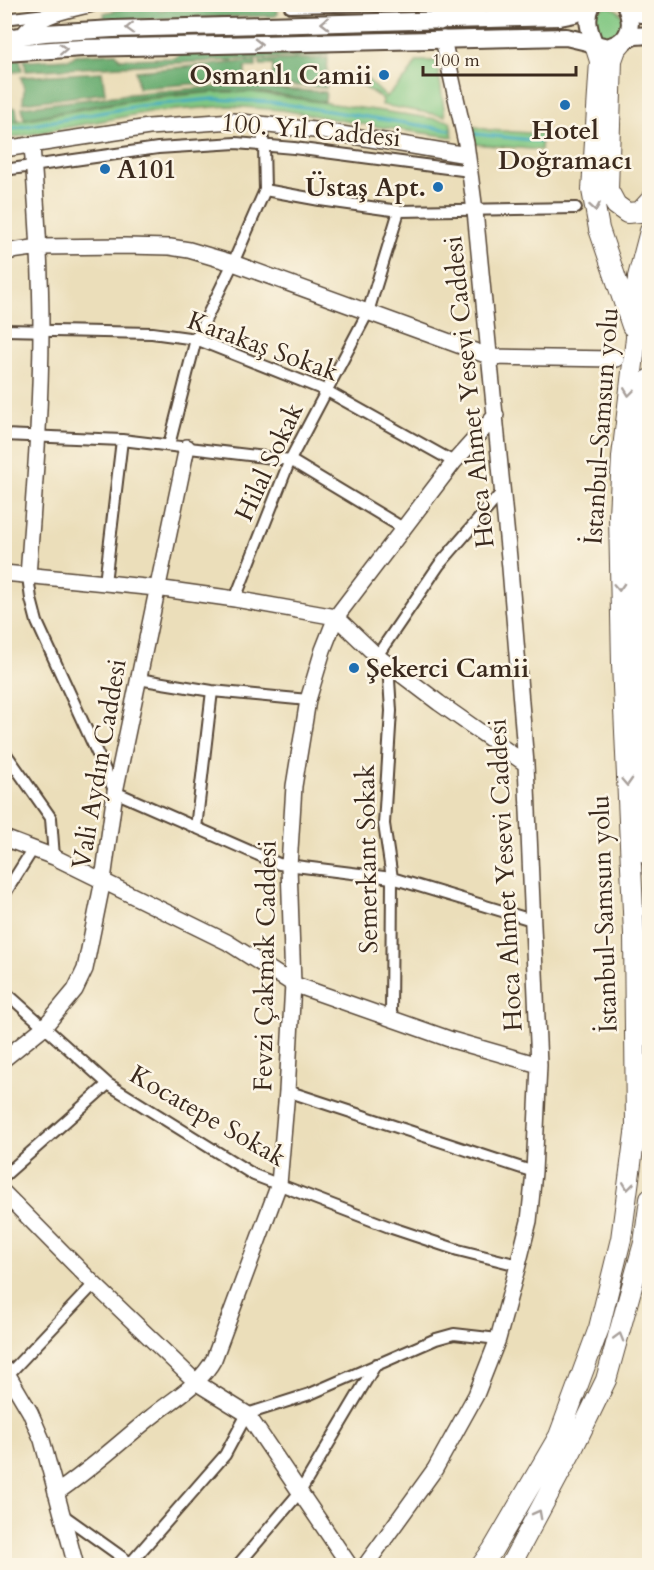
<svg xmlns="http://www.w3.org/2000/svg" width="654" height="1570" viewBox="0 0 654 1570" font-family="Cardo,serif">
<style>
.green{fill:#81c782;stroke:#5e7850;stroke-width:1.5}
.forest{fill:#68ac70;stroke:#526b47;stroke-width:1.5}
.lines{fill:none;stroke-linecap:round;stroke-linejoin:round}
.stream{stroke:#41abc1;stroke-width:3}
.street-tunnel{stroke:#c8ba9b;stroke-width:10;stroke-dasharray:10 5;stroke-linecap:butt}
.street-casing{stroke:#554535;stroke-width:14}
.secondary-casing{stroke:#554535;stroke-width:18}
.primary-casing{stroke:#554535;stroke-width:20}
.highway-casing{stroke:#554535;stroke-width:22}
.street{stroke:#fff;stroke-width:10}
.secondary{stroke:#fff;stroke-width:15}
.primary{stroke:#fff;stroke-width:16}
.highway{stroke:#fff;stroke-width:20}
.oneway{stroke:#a79f9a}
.poi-dot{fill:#1f6fb2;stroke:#fcf5e5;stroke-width:2}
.labels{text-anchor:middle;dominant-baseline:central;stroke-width:5;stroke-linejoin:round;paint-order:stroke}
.poi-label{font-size:26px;font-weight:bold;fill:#3b2a1e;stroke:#fcf5e5;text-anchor:end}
.street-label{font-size:26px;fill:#3b2a1e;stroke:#fcf5e5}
</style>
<rect width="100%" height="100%" fill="#fcf5e5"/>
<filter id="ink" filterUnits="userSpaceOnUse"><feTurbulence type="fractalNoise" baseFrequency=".0167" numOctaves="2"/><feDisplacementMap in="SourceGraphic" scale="12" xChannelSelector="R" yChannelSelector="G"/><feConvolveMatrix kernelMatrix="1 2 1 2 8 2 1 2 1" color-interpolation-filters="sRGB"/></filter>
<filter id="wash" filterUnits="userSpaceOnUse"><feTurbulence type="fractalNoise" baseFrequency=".008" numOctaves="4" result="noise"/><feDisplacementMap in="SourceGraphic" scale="24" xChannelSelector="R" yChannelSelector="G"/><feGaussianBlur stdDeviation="1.35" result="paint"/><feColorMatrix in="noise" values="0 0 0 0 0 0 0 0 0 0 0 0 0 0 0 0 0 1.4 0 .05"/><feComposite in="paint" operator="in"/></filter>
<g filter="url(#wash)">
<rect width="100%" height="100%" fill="#ebdeba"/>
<!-- green -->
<path class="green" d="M593 22a15 15 0 1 1 30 0a15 15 0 1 1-30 0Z
M583 24 584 30 458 34 454 30 457 28Z
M431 27 433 30 431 33 34 44 35 41 62 39 252 32Z
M417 61H437L445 116 382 105 383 99 361 85 367 79 386 97 407 77Z
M214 92H251L450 121 453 137 379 127 282 110 228 106 149 112 5 139V123L133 100Z
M472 126 489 130 542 134 541 150 475 144Z"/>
<!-- forest -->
<path class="forest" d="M142 4 157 5 159 11 165 10 164 5H180L181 7 198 5 199 8 228 4H277L278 14 275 16 105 20 104 13Z
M283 50 285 53 328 52V55L26 71 24 58 30 61 70 59 76 55 116 53 120 59 175 58 183 52Z
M328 58 326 88 272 84 273 65H260V61Z
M20 59 22 71 5 73V60Z
M256 61V67H245V80L138 88 136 71Z
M102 72 105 93 23 103 24 89 21 77Z
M228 86 326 92 325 102C301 99 276 93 252 92 176 88 99 105 24 119L22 107 149 92Z
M5 107 16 108 18 120 5 123Z"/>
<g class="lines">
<!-- stream -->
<path class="stream" d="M4 130 139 106 213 99 271 102 450 130
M475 134 541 141"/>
</g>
</g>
<g filter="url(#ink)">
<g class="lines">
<!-- street-tunnel -->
<path class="street-tunnel" d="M631 358H650"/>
<!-- street casing -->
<g class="street-casing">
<path id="street" d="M290 7 425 4
M4 19 46 14
M4 170 158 148 236 143 294 148 470 171
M265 190 320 200 399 211 576 208
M4 330 152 333 196 339 327 391 454 462
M4 435 122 440 290 460 403 528
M169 445 196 339 233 263 265 190 264 145 260 123
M28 576 31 599 37 622 115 792 279 864 392 878 532 920
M105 583 122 440
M235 599 290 460 368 312 399 211
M377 656 439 565 502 492
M388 664 391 711 384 824 392 878 391 1017
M138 679 212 691 308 700
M4 751 51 818 54 857
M196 828 212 691
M4 895 33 849
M4 991 108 1084 254 1175 392 1228 458 1250 518 1265
M287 1091 534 1172
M4 1176 108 1084
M5 1378 94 1284
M63 1515 133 1565
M128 1566 225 1455 247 1414 310 1394 436 1339 454 1334 498 1339
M237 1566 300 1492 376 1364"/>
</g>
<!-- secondary casing -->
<g class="secondary-casing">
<path id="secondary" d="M437 4 440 22
M22 36C40 13 65 11 92 4
M4 149 149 127 232 121 323 131 467 155
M4 252 40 247 125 246 170 247 189 250 233 263 491 357 616 359
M4 573 156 588 235 599 336 617 377 656 439 703 526 764
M28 576C34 494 41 411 41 329 41 268 37 207 32 146
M4 838 54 857 227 942 293 984 452 1040 539 1065
M4 1059 45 1026 75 990 85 969 103 880 115 792 187 447
M4 1193 94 1284 197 1383 247 1414 350 1566
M4 1368 30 1412 42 1440 76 1566
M56 1493C90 1470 119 1443 150 1418 173 1399 200 1385 214 1359L279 1184 287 1091 293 984 289 866 294 786 308 700 323 650 336 617 454 462 496 415
M365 1566 435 1469 476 1395 498 1339 518 1265 529 1221 534 1172 539 1065 526 764 510 568 475 211 466 143 443 39"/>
</g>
<!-- primary casing -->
<g class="primary-casing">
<path id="primary" d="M592 4C585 19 589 30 595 45
M625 4 641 14H650
M4 38 45 33 113 29 560 17 575 14 590 4
M622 42C633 28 631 20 625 4
M4 53 83 48 566 37 608 47 635 36 650 35"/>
</g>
<!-- highway casing -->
<g class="highway-casing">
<path id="highway" d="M622 42 616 49 612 60 608 190 616 205 627 213 640 212 650 201
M595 45 600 61 592 190 599 229 632 326
M650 379 640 461 636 594 650 857
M481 1566 492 1551 559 1436 599 1328 621 1239 636 1126 634 934 622 664 619 515 622 457 636 338 638 277 650 231
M510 1566 572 1450 606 1380 644 1243 650 1199"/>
</g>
<!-- street -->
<use href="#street" class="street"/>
<!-- secondary -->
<use href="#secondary" class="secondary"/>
<!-- primary -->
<use href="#primary" class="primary"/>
<!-- highway -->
<use href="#highway" class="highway"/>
</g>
<!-- one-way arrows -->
<defs><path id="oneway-chevron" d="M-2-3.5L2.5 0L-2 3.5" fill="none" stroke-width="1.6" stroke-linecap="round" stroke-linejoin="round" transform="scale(1.5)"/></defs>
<g class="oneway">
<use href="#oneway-chevron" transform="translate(325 23) rotate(179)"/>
<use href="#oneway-chevron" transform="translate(130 28) rotate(178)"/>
<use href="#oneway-chevron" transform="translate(258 44) rotate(-1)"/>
<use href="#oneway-chevron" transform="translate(63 49) rotate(-3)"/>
<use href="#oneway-chevron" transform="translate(595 207) rotate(80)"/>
<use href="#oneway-chevron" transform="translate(629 392) rotate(97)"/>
<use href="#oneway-chevron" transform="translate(619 587) rotate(88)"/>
<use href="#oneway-chevron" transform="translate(627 782) rotate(87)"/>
<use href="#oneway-chevron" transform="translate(628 1186) rotate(97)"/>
<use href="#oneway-chevron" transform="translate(619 1337) rotate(-74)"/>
<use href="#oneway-chevron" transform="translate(538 1514) rotate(-62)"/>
</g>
</g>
<!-- markers -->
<g class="poi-dot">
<circle cx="384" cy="75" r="6"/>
<circle cx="565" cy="105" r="6"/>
<circle cx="105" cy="169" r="6"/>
<circle cx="438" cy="187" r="6"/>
<circle cx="354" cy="668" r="6"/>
</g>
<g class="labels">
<!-- poi labels -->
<g class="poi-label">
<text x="372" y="75">Osmanlı Camii</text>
<text x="565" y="130" text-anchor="middle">Hotel<tspan x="565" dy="30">Doğramacı</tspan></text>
<text x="117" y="169" text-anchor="start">A101</text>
<text x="426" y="187">Üstaş Apt.</text>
<text x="366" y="668" text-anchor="start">Şekerci Camii</text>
</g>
<!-- street labels -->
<g class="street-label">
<text transform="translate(311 130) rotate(5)">100. Yıl Caddesi</text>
<text transform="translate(263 346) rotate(20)">Karakaş Sokak</text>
<text transform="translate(469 392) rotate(-96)">Hoca Ahmet Yesevi Caddesi</text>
<text transform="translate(601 426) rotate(-86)">İstanbul-Samsun yolu</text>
<text transform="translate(269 462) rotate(-65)">Hilal Sokak</text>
<text transform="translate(99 764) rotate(-80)">Vali Aydın Caddesi</text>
<text transform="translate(367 859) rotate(-91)">Semerkant Sokak</text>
<text transform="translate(505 875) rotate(-93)">Hoca Ahmet Yesevi Caddesi</text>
<text transform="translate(604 914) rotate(-92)">İstanbul-Samsun yolu</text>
<text transform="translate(265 966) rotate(-89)">Fevzi Çakmak Caddesi</text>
<text transform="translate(208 1116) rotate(30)">Kocatepe Sokak</text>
</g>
</g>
<!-- margin -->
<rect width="654" height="1570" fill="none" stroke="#fcf5e5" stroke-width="24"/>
<!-- scale -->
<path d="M423 66v9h153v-9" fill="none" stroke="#3b2a1e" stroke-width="3"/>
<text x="432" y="66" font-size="18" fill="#3b2a1e" stroke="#fcf5e5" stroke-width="4.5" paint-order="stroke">100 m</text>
</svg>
